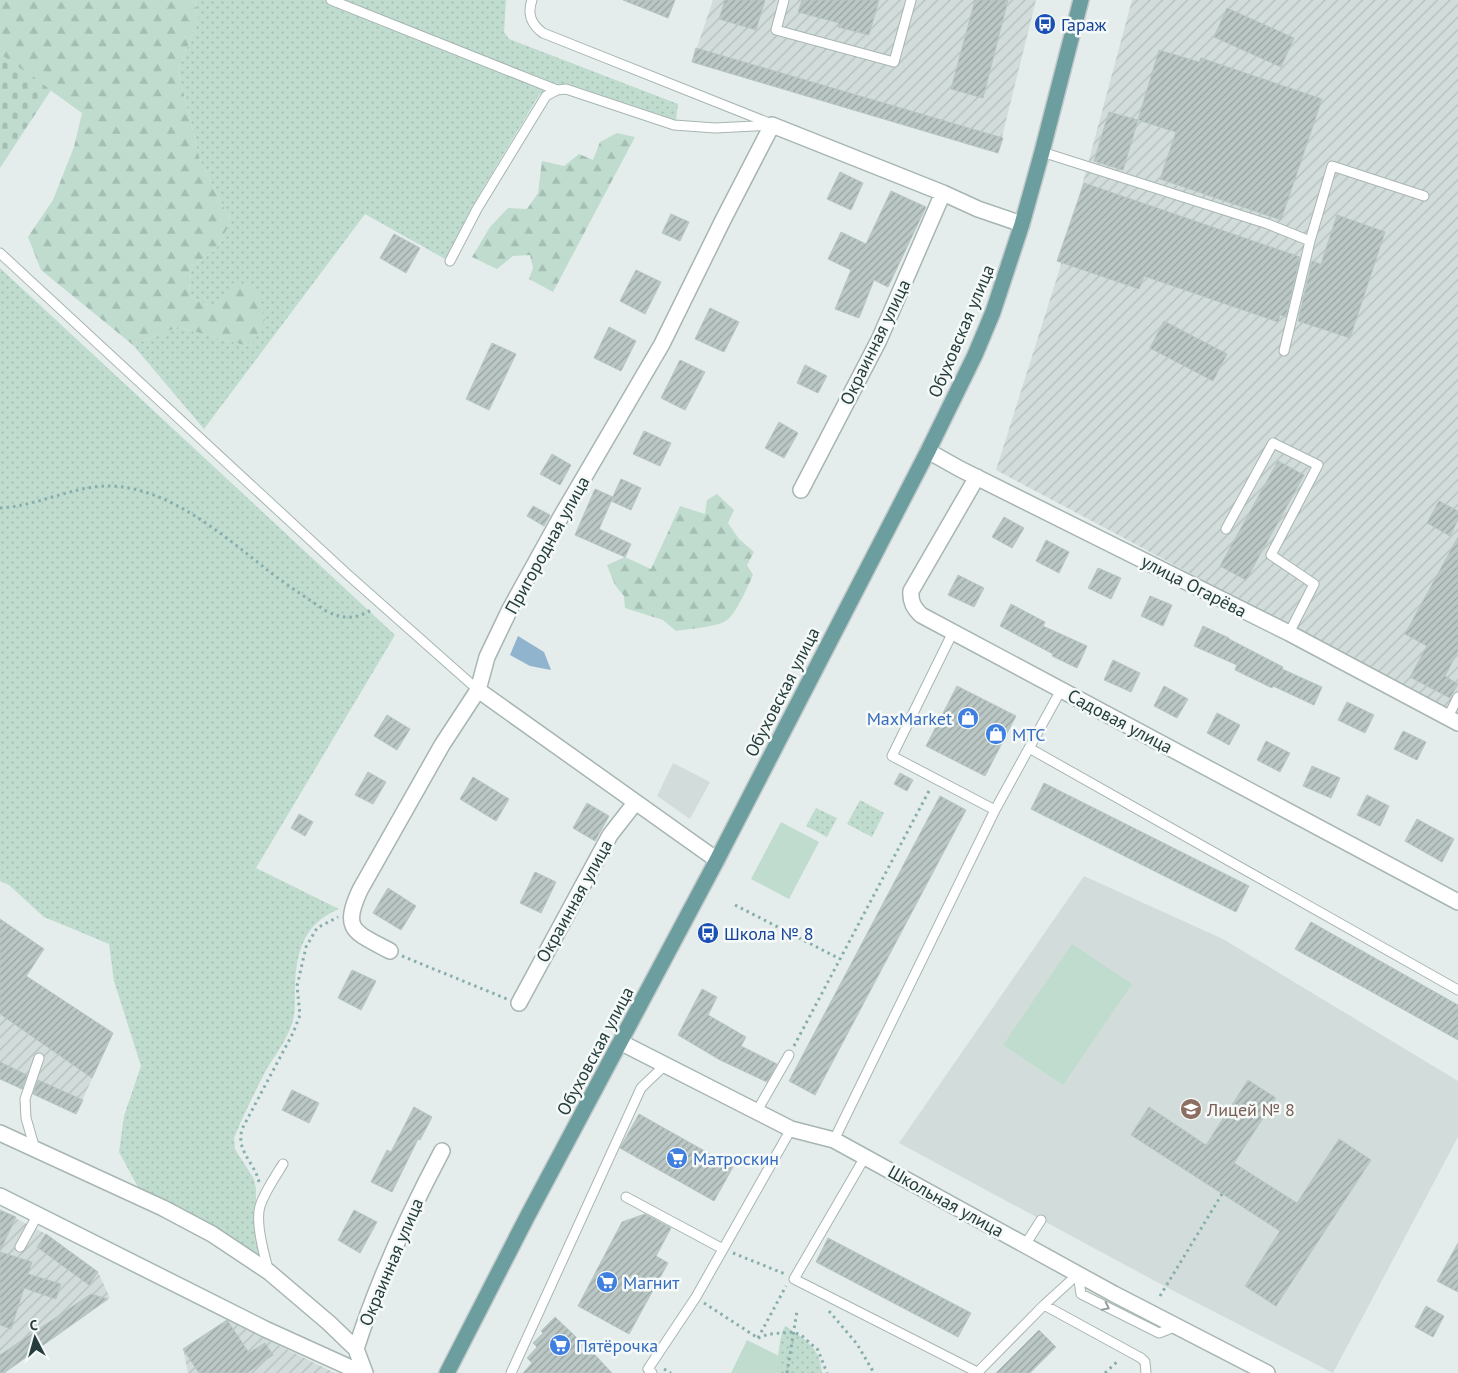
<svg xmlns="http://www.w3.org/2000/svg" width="1458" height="1373" viewBox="0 0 1458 1373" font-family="'PT Sans',sans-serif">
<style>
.built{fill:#d2dddb}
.industrial{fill:url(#industrial-furrows)}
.grass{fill:url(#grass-dots)}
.forest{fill:url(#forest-firs)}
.cemetery{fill:url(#cemetery-stones)}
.garden{fill:#bfdccf}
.water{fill:#90b3ce}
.building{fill:url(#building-hatch);stroke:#b7c6c4}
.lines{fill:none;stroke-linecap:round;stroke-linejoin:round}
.lane-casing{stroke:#a7b5b3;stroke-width:11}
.street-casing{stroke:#a7b5b3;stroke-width:18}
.primary-casing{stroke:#c2c9c9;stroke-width:18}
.path{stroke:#87aead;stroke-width:3;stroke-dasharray:2.5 4;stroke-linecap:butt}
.lane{stroke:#fff;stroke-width:9}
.street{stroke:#fff;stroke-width:15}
.primary{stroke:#6c9e9f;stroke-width:15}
.oneway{stroke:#929e9e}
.labels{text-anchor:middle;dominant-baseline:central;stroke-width:5;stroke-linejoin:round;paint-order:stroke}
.transit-label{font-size:18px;fill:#164399;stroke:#f5f9f8;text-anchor:start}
.street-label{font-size:18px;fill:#253d3d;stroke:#f5f9f8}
.shop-label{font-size:18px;fill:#366cbe;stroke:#f5f9f8;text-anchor:start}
.education-label{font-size:18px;fill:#785e54;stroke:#f5f9f8;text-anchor:start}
</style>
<defs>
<pattern id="industrial-furrows" width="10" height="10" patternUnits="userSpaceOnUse" patternTransform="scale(1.25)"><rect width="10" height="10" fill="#d2dddb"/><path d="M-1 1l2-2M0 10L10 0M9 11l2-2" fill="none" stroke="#b4bfbd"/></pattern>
<pattern id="grass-dots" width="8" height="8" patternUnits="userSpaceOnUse" patternTransform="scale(1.25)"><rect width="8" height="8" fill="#bfdccf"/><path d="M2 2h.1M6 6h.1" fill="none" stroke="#a4beb3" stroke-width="1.8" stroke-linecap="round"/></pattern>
<pattern id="forest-firs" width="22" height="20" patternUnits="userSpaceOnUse" patternTransform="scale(1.25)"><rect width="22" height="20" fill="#bfdccf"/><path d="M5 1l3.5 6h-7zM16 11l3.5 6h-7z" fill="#a4beb3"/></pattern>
<pattern id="cemetery-stones" width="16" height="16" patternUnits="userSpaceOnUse" patternTransform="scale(1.25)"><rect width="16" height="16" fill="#bfdccf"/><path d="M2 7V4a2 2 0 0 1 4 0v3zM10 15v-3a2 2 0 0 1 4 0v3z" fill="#a4beb3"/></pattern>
<pattern id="building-hatch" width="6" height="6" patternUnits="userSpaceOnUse" patternTransform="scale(1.25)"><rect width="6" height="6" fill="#bac7c5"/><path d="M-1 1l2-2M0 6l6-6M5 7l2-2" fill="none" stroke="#97a3a1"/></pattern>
</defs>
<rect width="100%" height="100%" fill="#e4edeb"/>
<!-- built -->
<path class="built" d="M673 763 710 782 690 819 657 796Z
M1084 876 1223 939 1458 1081V1137L1333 1373 1166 1287 899 1143Z"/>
<!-- industrial -->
<path class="industrial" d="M713 0H1036L998 153 692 62Z
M1132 0H1458V716L996 470 1059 271Z
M0 919 44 949 27 976 113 1033 76 1114 0 1079Z
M0 1210 46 1234 98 1272 110 1298 4 1373H0Z
M227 1320 335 1373H188L183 1349Z"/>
<!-- grass -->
<path class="grass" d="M195 0H506L504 32 509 39 678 104 676 120 568 84 548 88 539 95 473 205 445 259 365 214 204 429 133 345 178 327 251 347 214 309 189 295 191 267 215 250 231 222 200 160 178 70 198 21Z
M0 268 395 635 256 868 339 909C304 923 296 952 295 987 294 1004 297 1012 290 1029 284 1044 273 1058 265 1072 254 1094 243 1116 234 1138L235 1149 254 1179 256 1189V1221L262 1262 139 1189 119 1152 124 1116 141 1066 114 981 109 944 44 917 9 885 0 881Z
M860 800 884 813 872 837 847 824Z
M816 808 837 818 827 837 806 826Z
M785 1326C804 1338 821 1348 822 1373H777L775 1370C779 1357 779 1336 785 1326Z"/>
<!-- forest -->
<path class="forest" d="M0 0H195L198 21 178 70 200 160 231 222 215 250 191 267 189 295 214 309 232 283 256 288 265 319 251 347 178 327 133 345 41 270 28 237 53 200 74 147 82 113 0 54Z
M617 133 635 137 553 292 529 279 533 268 530 255 513 256 497 269 472 257 490 227 508 208 527 209 538 193 542 161 564 166 579 154 593 160 600 142Z
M717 494 734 510 728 523 739 539 754 552 747 565 753 575C748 586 736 614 727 620 718 627 687 629 676 631L663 620 625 608 624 596 615 585 607 565 625 557 651 569 680 506 705 514 707 500Z"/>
<!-- cemetery -->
<path class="cemetery" d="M0 54 51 90 0 168Z"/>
<!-- garden -->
<path class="garden" d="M781 822 819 842 789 899 751 879Z
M1072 944 1132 984 1063 1085 1003 1045Z
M747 1340 783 1358 776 1373H731Z"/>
<!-- water -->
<path class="water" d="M518 636 544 652 551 670 530 666 510 655Z"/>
<!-- building -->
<path class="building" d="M623 0H675L668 18Z
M725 0H765L756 30 719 19Z
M802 0H879L869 35 838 27 839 23 798 12Z
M975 0H1008L983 98 951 89Z
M1227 8 1294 38 1281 67 1214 37Z
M696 48 1003 138 998 153 692 62Z
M1159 50 1199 62 1201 58 1322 99 1281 220 1160 179 1176 132 1138 120Z
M1109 112 1138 120 1123 170 1094 161Z
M840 172 863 183 851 210 827 199Z
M1084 183 1300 257 1286 317 1280 315 1278 322 1144 276 1139 289 1057 261Z
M891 191 926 207 888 287 874 280 859 318 835 309 851 270 828 259 841 232 866 244Z
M671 214 689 222 680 241 662 233Z
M1337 215 1385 232 1350 338 1298 321 1312 261 1321 264Z
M394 234 420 248 406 273 380 258Z
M636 270 661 282 645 314 620 301Z
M710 308 739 322 724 352 695 339Z
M1164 321 1227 354 1213 381 1150 348Z
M609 327 636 341 621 371 594 358Z
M492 343 516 354 489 410 466 399Z
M680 360 705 372 685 410 661 398Z
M805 365 827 376 818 393 797 383Z
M779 422 798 433 784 458 765 448Z
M644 431 671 443 660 466 633 454Z
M552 454 571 465 560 485 540 474Z
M1278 461 1304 475 1246 580 1220 566Z
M621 479 641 488 631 510 611 501Z
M595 489 613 497 599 529 631 544 625 557 575 535Z
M1439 501 1458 511V520L1450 536 1427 523Z
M533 506 550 515 544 526 527 516Z
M1004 517 1024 528 1012 548 992 537Z
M1458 537V651L1445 676 1458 684 1450 698 1410 677 1427 646 1405 634Z
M1046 540 1069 552 1059 573 1036 561Z
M1098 568 1121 578 1111 599 1088 588Z
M958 575 984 588 974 607 948 595Z
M1150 596 1172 605 1163 626 1141 616Z
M1011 604 1045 622 1043 626 1087 646 1077 668 1052 656 1053 654 1000 626Z
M1203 626 1229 638V639L1283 667 1282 669 1322 687 1314 705 1273 686 1272 688 1235 670 1237 665 1194 646Z
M1113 660 1140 673 1131 692 1104 680Z
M957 686 1016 716 985 776 926 746Z
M1164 686 1188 699 1177 718 1154 706Z
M1347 702 1374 715 1365 733 1338 720Z
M1217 713 1240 725 1229 745 1207 733Z
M387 715 410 729 397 750 374 736Z
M1403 731 1426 742 1417 760 1394 749Z
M1266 741 1290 753 1280 772 1257 760Z
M1312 766 1340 778 1331 798 1303 786Z
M368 772 386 782 373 804 355 795Z
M900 773 913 780 907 791 894 784Z
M473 777 509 799 496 821 460 799Z
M1044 783 1249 886 1236 912 1031 809Z
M1367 795 1389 806 1380 826 1357 815Z
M940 796 966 810 815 1095 789 1081Z
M587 803 609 816 595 841 573 828Z
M299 814 313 822 305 836 291 828Z
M1417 819 1454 839 1442 862 1405 841Z
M535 872 556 882 541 913 520 903Z
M388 888 416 906 401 930 373 913Z
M0 919 44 949 26 976 113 1033 92 1078 0 1014Z
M1311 922 1458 1005V1040L1295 949Z
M352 970 376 981 361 1010 338 998Z
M702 989 717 997 708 1015 746 1037 741 1046 777 1064 767 1082 720 1060 678 1035Z
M0 1062 27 1075 22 1089 0 1079Z
M38 1080 83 1100 76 1114 33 1094Z
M1248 1080 1276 1098 1234 1163 1297 1203 1339 1139 1371 1160 1276 1306 1245 1286 1280 1231 1131 1135 1149 1107 1206 1145Z
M292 1090 319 1103 309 1123 282 1110Z
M414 1107 432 1117 420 1140 418 1139 392 1192 371 1182 387 1150 391 1152Z
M639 1114 733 1167 714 1201 620 1148Z
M0 1210 16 1217 0 1251Z
M354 1210 377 1222 360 1253 338 1240Z
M645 1214 671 1228 656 1256 668 1263 629 1334 578 1306 622 1222Z
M46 1234 98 1272 89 1285 37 1247Z
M828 1238 971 1313 958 1337 816 1262Z
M1458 1243V1292L1437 1281Z
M0 1252 32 1262 28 1274 61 1284 56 1299 24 1288 11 1329 0 1325Z
M91 1294 108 1299 4 1373H0V1355Z
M1426 1306 1444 1316 1433 1337 1415 1327Z
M555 1317 596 1356 612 1373H523L532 1363 527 1358 537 1347 533 1343 543 1333 541 1331Z
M227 1320 249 1353 265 1343 273 1355 247 1373H199L183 1349Z
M1039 1330 1056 1347 1030 1373H996Z"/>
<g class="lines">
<!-- lane casing -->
<g class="lane-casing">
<path id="lane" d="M331 0 557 90
M532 0C527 14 531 24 543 33L769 123
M784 0 776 30 894 62 911 0
M1042 152 1268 224 1310 241 1284 351
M1310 241 1332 166 1424 196
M0 253 346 573 478 690
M450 261 477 209 546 96 557 90 566 89 674 125 715 128 772 125
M1226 529 1273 443 1318 465 1271 555 1314 584 1289 633
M953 632 892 756 995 810
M1448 717 1458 697
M1029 748 1458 990
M757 1111 789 1055
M834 1140 995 810 1061 690
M35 1149 26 1118 25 1099 39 1058
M865 1157 794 1279 977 1372
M626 1197 723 1249
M1025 1245 1041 1220
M20 1247 37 1216
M269 1272C264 1255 255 1223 260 1206 265 1191 275 1177 283 1164
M1078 1274 1081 1294 1159 1333 1177 1326
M1044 1305 1141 1358 1145 1362 1146 1373
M511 1373 641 1088 665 1065
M652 1373 648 1369 696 1297 791 1129
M977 1373 1044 1305 1078 1274"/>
</g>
<!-- street casing -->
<g class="street-casing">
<path id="street" d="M928 451 960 469 1289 633 1458 723
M977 477 911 591C910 602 914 608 921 615L1458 902
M801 490 879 340 943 193
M478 690 717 860
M390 951C355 932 341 931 360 890L442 745 478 690 487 657 510 609 559 520 662 344 723 220 772 125 943 193 978 209 1022 224
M519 1003 610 835 635 803
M620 1042 791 1129 834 1140 1114 1294 1267 1373
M0 1133 163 1208 212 1234 269 1272 329 1323 356 1349 365 1373
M0 1196 265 1329 362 1373
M356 1349C378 1279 408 1215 442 1151"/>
</g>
<!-- primary casing -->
<g class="primary-casing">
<path id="primary" d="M447 1373 527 1217 717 860 928 451 975 355 993 312 1022 224 1042 152 1081 0"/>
</g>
<!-- path -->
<path class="path" d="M0 508C36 506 69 488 104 486 166 484 224 536 270 572 288 586 307 598 326 611 343 619 355 620 371 610
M735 905 840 959
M402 956 507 999
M794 1046 930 789
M259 1182C254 1161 236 1152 242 1129L293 1033 300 1015 297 986 306 947 317 928 338 917
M733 1253 785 1274
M1160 1296 1222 1194
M704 1303 758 1338
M829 1311 857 1344 874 1373
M758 1338 769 1334 794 1332 802 1336 818 1350 827 1373
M758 1338 786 1286
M664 1369 671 1373
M787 1373 797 1311
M1105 1373 1119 1360"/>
<!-- lane -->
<use href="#lane" class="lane"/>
<!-- street -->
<use href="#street" class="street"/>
<!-- primary -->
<use href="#primary" class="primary"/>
</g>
<!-- one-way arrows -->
<defs><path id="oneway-chevron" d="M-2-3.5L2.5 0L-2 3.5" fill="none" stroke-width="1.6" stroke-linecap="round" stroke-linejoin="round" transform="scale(1.25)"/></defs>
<use class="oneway" href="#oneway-chevron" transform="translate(1106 1307) rotate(26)"/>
<!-- icons -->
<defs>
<g id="bus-disc" transform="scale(1.125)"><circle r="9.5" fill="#1a4fb4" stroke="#f5f9f8"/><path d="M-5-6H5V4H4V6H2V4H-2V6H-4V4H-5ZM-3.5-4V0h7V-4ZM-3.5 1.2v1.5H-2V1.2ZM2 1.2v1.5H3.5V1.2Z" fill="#fff"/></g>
<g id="shop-disc" transform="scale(1.125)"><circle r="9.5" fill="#3f7fe0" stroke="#f5f9f8"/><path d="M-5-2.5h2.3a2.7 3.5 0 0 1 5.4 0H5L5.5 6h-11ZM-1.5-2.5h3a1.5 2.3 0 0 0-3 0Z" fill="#fff"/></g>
<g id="school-disc" transform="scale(1.125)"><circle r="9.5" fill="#8d6e63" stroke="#f5f9f8"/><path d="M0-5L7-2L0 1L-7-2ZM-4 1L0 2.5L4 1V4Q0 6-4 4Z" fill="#fff"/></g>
<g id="supermarket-disc" transform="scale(1.125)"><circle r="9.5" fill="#3f7fe0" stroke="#f5f9f8"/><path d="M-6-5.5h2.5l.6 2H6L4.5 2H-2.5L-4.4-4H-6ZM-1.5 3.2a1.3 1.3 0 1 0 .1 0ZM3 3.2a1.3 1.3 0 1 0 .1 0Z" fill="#fff"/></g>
</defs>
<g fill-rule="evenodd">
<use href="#bus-disc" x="1045" y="24"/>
<use href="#shop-disc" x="968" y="718"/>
<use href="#shop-disc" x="996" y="734"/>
<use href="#bus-disc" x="708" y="933"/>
<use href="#school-disc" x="1191" y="1109"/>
<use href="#supermarket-disc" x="677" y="1158"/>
<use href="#supermarket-disc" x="607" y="1282"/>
<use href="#supermarket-disc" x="560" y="1345"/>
</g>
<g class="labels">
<!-- transit labels -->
<g class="transit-label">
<text x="1061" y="24">Гараж</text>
<text x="724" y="933">Школа № 8</text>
</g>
<!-- street labels -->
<g class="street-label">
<text transform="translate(961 331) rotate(-67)">Обуховская улица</text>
<text transform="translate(875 342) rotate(-64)">Окраинная улица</text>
<text transform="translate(547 545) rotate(-61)">Пригородная улица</text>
<text transform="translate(1194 586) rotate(27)">улица Огарёва</text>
<text transform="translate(782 692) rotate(-63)">Обуховская улица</text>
<text transform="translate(1120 721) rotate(28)">Садовая улица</text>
<text transform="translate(574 901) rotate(-61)">Окраинная улица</text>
<text transform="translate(595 1051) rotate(-62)">Обуховская улица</text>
<text transform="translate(946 1201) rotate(29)">Школьная улица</text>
<text transform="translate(391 1262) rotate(-67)">Окраинная улица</text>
</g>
<!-- shop labels -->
<g class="shop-label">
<text x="952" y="718" text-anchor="end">MaxMarket</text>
<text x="1012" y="734">МТС</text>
<text x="693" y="1158">Матроскин</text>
<text x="623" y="1282">Магнит</text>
<text x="576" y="1345">Пятёрочка</text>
</g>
<!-- education labels -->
<g class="education-label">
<text x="1207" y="1109">Лицей № 8</text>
</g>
</g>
<!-- north arrow -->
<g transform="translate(35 1338) rotate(354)" stroke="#f5f9f8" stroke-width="4" paint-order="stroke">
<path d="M0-4L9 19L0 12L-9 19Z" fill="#253d3d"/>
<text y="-8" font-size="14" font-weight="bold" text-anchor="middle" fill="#253d3d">С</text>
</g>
</svg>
